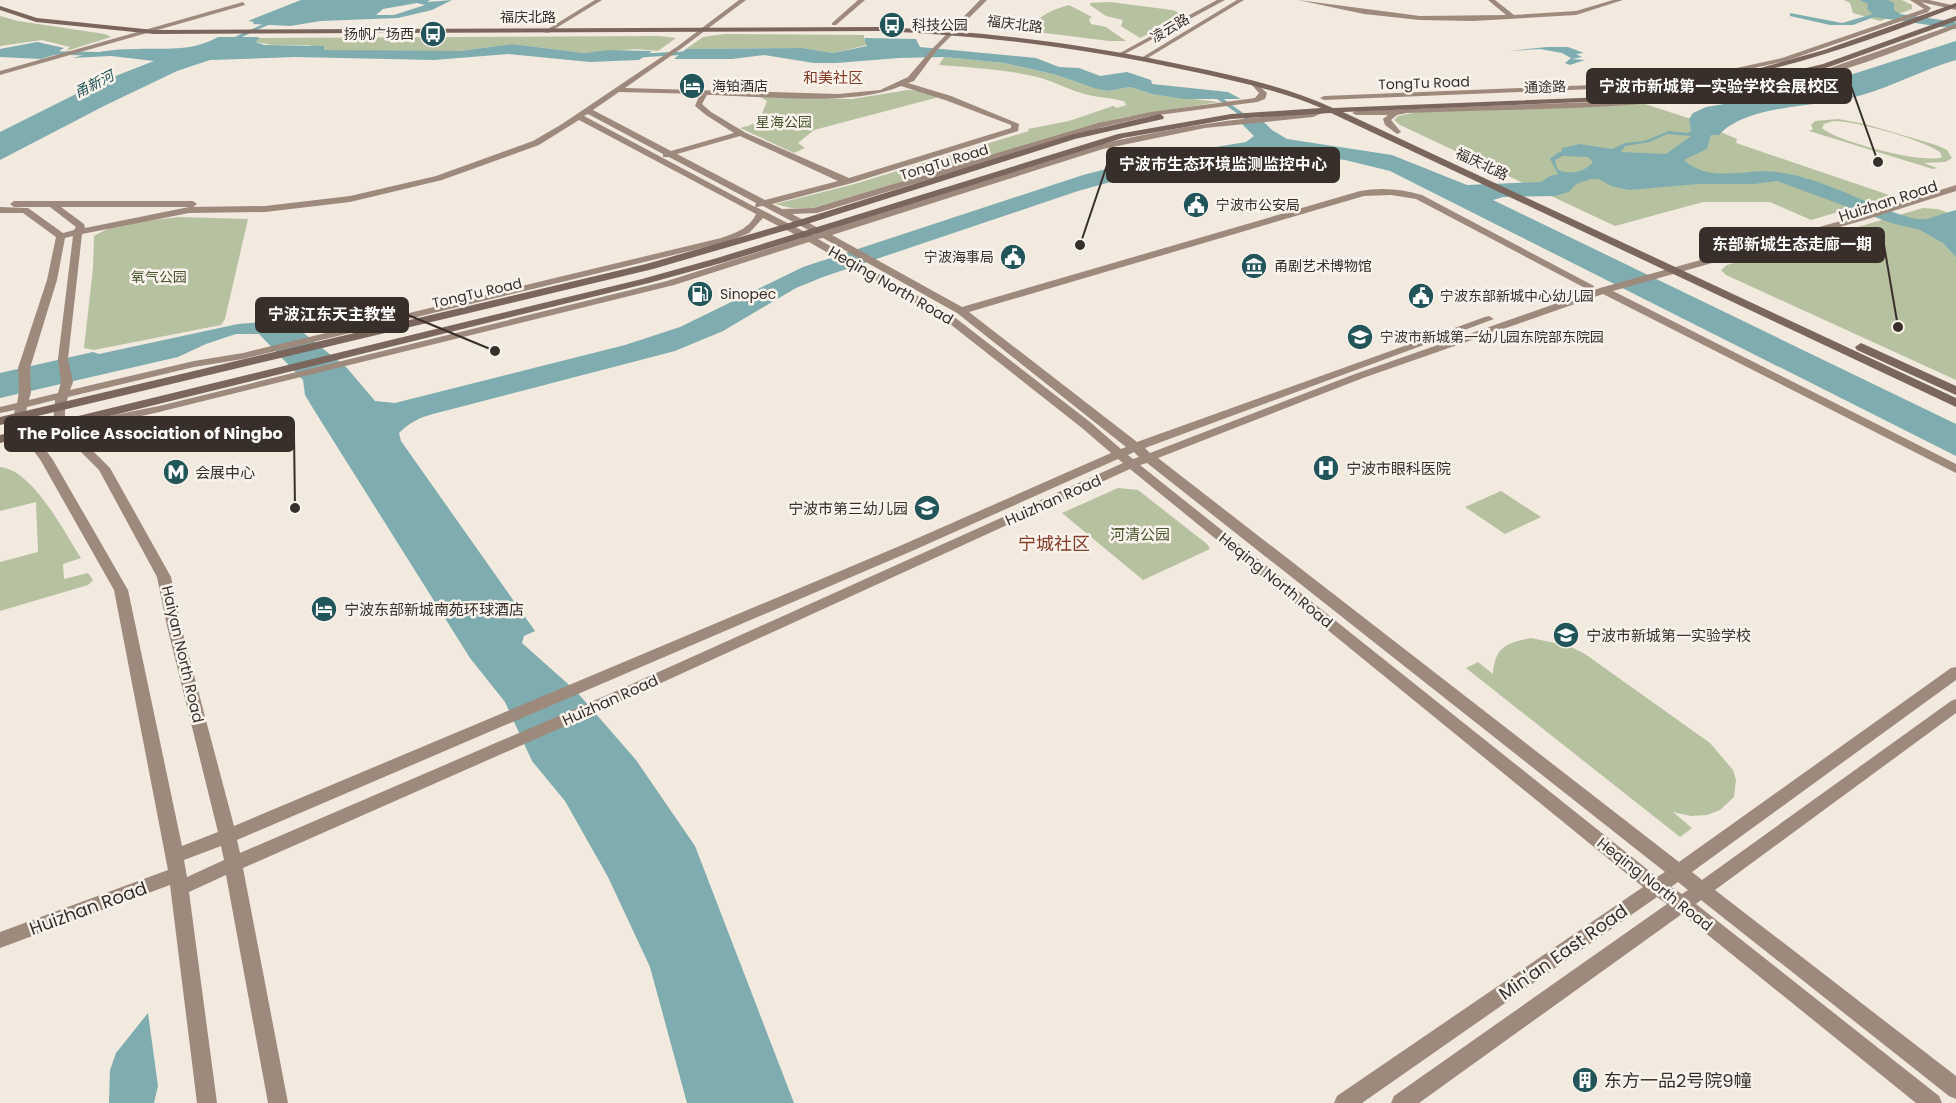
<svg xmlns="http://www.w3.org/2000/svg" width="1956" height="1103" viewBox="0 0 1956 1103" font-family="Poppins,'Noto Sans SC',sans-serif">
<style>
.green{fill:#b6c1a0;fill-rule:evenodd}
.water{fill:#7fadaf;fill-rule:evenodd}
.lines{fill:none;stroke-linecap:round;stroke-linejoin:round}
.canal{fill:#7fadaf;fill-rule:evenodd}
.secondary{fill:#9e897d;fill-rule:evenodd}
.primary{fill:#7a665c;fill-rule:evenodd}
.labels{text-anchor:middle;dominant-baseline:central;stroke-width:5;stroke-linejoin:round;paint-order:stroke}
.far-street-label{font-size:14px;fill:#382f2a;stroke:#faf3ec}
.far-poi-label{font-size:14px;fill:#382f2a;stroke:#faf3ec;text-anchor:start}
.far-water-label{font-size:14px;font-style:italic;fill:#215559;stroke:#faf3ec}
.far-park-label{font-size:14px;fill:#48562f;stroke:#faf3ec}
.far-quarter-label{font-size:15px;fill:#853c26;stroke:#faf3ec}
.street-label{font-size:15px;fill:#382f2a;stroke:#faf3ec}
.poi-label{font-size:15px;fill:#382f2a;stroke:#faf3ec;text-anchor:start}
.park-label{font-size:15px;fill:#48562f;stroke:#faf3ec}
.quarter-label{font-size:18px;fill:#853c26;stroke:#faf3ec}
.near-street-label{font-size:18px;fill:#382f2a;stroke:#faf3ec}
.near-poi-label{font-size:18px;fill:#382f2a;stroke:#faf3ec;text-anchor:start}
.leader{fill:none;stroke:#382f2a;stroke-width:2}
.callout-dot{fill:#382f2a;stroke:#faf3ec;stroke-width:2}
.callout{fill:#382f2a;stroke:#382f2a;stroke-width:2}
.callout-label{font-size:16px;text-anchor:middle;font-weight:bold;fill:#fff}
</style>
<rect width="100%" height="100%" fill="#f2e9df"/>
<!-- green -->
<path class="green" d="M1844 0H1902L1912 5V9L1880 21 1853 13 1850 3Z
M1110 2 1172 10 1187 15 1140 38 1121 26 1123 20 1106 16 1090 5V3Z
M1069 5 1092 17 1089 19 1091 24 1106 27 1126 41H1109L1029 31C1039 15 1051 10 1069 5Z
M0 16 18 21 105 34 111 37 66 51 70 47 42 40 0 46Z
M724 34 864 35V40L868 42 867 45 833 53 802 48 686 49 703 37Z
M660 36 676 38 658 51 636 49 584 53 512 44 460 51H369L323 50 309 45H272L256 42 260 38Z
M944 57 1004 63 1053 74 1082 84 1108 91 1130 87 1152 94 1219 102 1120 118 812 208H791L775 204 851 185 1029 131 1028 129 1069 121 1113 106 1117 108 1127 105 1124 103 1126 102C1112 97 1095 98 1081 93 1067 89 1055 82 1041 78 1007 69 973 68 939 65Z
M908 90 924 91 939 97 814 130 798 143 805 148 794 153 740 128C760 124 760 119 767 101L761 97 852 99Z
M1645 104 1688 118 1737 139 1736 143 1892 196 1811 220 1770 202H1703L1615 226 1400 125 1394 120 1398 116 1417 112Z
M1838 119 1865 124 1936 145 1947 150 1952 158 1945 162 1924 163 1937 168 1933 169 1809 131 1813 129 1811 125 1815 121ZM1833 121C1857 121 1920 139 1940 152L1942 157C1925 165 1835 141 1822 128L1824 124Z
M1923 208 1937 209 1956 215V380L1726 275 1721 270 1727 265Z
M179 217 248 219 225 319 221 325 94 350 84 348 93 268 94 236 117 224Z
M0 467C33 470 64 532 81 558L63 564 64 579 88 573 93 580 88 585 0 611V562L38 552 36 502 0 511Z
M1118 488 1138 490 1207 544 1210 549 1143 580 1062 513Z
M1501 491 1541 517 1505 534 1465 507Z
M1531 638 1569 646 1585 654 1710 743 1733 770 1736 780 1734 797 1720 810 1707 815 1691 816 1673 812 1692 828 1680 837 1466 668 1478 662 1493 674C1495 647 1506 643 1531 638Z"/>
<!-- water -->
<path class="water" d="M301 0H430L427 2 452 0 432 10 398 18 321 21 290 26 253 24 254 22 248 21ZM417 3 425 5 394 15H376L383 9Z
M1860 0H1888L1894 3V10L1900 14 1956 22V29L1874 17 1853 25H1830L1790 16V13L1842 23 1873 14 1867 9 1868 4Z
M218 37H257L260 38 256 42 264 45 324 46V50L460 51 512 44 584 53 610 50 652 51 639 60 590 62 508 54 434 60 295 57 210 60 177 71 104 106 0 160V132L100 82 154 61 111 56 72 58C94 52 114 49 136 49 165 48 192 52 218 37Z
M864 38 916 39 920 47 1036 58 1059 67 1079 68 1100 76 1127 72 1151 80 1152 84 1228 92 1241 99H1184L1152 94 1130 87 1108 91 1094 88 1053 74 1004 63 944 57 899 58 836 63H814L764 55 732 59H674L686 49 802 48 833 53 867 46Z
M1956 41V60C1924 69 1894 86 1862 95 1820 108 1748 103 1719 135H1711L1707 149 1684 160C1710 184 1747 168 1777 172 1826 178 1869 207 1916 219H1927L1956 210V257L1943 243 1920 230 1891 223 1777 181 1754 184H1698L1629 190 1611 186 1599 179H1591L1576 184 1569 192 1555 196 1503 197 1493 200 1956 424V456L1390 171 1345 160 1294 154 1256 155 1183 164 1143 173 1078 191 823 277 796 288 723 331 675 351 433 414C419 418 410 422 399 433L401 441 535 631 524 636 522 643 576 691 636 760 695 846 794 1103H687L650 967 608 877 565 801 532 761 505 702 470 658 314 410 305 395 303 380 259 334H236L206 344 178 357 0 398V373L93 352 99 354 238 324 275 321 295 326 347 368 375 401 395 403 625 345 680 327 803 267 1083 175 1149 158 1246 142 1254 136 1241 123 1263 121 1272 130 1287 139 1392 155 1467 185 1541 182 1550 176 1558 174 1550 159 1557 153 1561 152 1562 148 1580 144 1612 149 1625 143 1644 141 1669 131 1688 133 1691 131 1689 119 1693 113 1706 107 1797 92ZM1667 134 1691 136 1666 154 1621 152 1625 146 1650 142ZM1563 156 1588 157 1593 162C1585 172 1569 176 1557 169L1555 160Z
M37 42 64 48 59 51 61 53 41 59 0 57V49Z
M1547 47H1568L1584 53 1576 54 1582 57 1572 59 1585 60 1570 65 1565 63 1571 58 1562 53 1540 49 1508 51Z
M148 1013 158 1086 154 1103H109L110 1070 116 1053Z"/>
<g class="lines">
<!-- canal -->
<path class="canal" d="M276 18 281 19 229 43 224 42Z
M45 51 99 52 102 54 99 56 43 54Z
M694 51 696 54 631 58 628 56 631 54Z
M1209 94 1221 97 1254 121 1249 122 1217 99 1207 97 1206 96Z"/>
<!-- secondary -->
<path class="secondary" d="M595 0H602L548 33 543 32Z
M739 0H746L682 48 625 88 838 94 880 90 908 77 933 48 980 0H987L937 50 914 81 908 83 951 96 1019 124 1018 131 852 183 772 204 782 209 813 208 1098 123 1151 112 1255 98 1259 93 1252 85 1256 83 1267 93 1265 99 1257 102 1151 116 1103 127 817 213 792 214 824 231 1097 145C1168 128 1239 117 1312 113L1328 107 1332 109 1313 117 1205 128 1103 149 832 235 962 307 1360 191C1381 187 1402 189 1422 195L1594 286 1593 288H1585L1416 199 1391 195 1364 196 969 312 1137 442 1485 317 1489 316 1494 319 1145 448 1150 453 1355 374 1600 288 1862 215 1956 185V191L1868 219 1613 291 1956 464V473L1603 294 1363 378 1158 458 1679 862 1951 668 1956 667V680L1692 872 1702 880 1951 701 1956 699V713L1715 890 1956 1076V1099L1949 1096 1701 900 1696 904 1939 1096 1942 1103H1916L1682 914 1419 1103H1391L1394 1096 1667 904 1657 897 1362 1103H1334L1337 1096 1643 887 1130 469 615 704 243 868 288 1103H268L226 875 189 892 217 1103H197L170 885 0 948V932L168 870 114 590 41 461 20 432 13 416 15 410 0 413V407L17 403 19 392 18 368 47 280 56 237 23 213H0V207L28 208 63 233 74 230 76 227 50 207H14L10 204 14 201H193L197 204 193 207H61L84 224 85 228 189 207 265 206 350 196 436 176 533 141 562 124 678 46ZM901 86 945 100 1011 125V128L849 178 746 133 711 112 702 104 707 95C763 96 852 107 901 86ZM619 92 700 94 695 106 706 115 734 133 671 151 593 110ZM588 114 663 154V157H669L756 203 755 207 584 116ZM579 120 756 214C749 229 735 233 721 238L243 353 194 361 70 390 73 382 68 359 82 234 189 213 265 212 350 202 442 180 539 145ZM740 136 838 181 765 200 677 154ZM763 206 816 234 811 235 756 207ZM763 218 802 238 667 281 159 406 94 419 65 420V407L68 397 194 367 243 359 727 242 749 233ZM73 236 58 359 61 382 58 393 29 400 31 392 30 368 57 280 65 238ZM823 238 957 313 1126 447 1121 449 1090 422 953 316 818 239ZM809 242 945 320 1082 428 1111 453 902 545 234 826 181 626 171 577 110 468 69 427H94L159 412 674 285ZM55 400 53 424 99 470 157 577 167 626 218 832 182 846 128 590 53 460 32 431 25 416 27 407ZM1134 452 1139 457 1133 459 1128 455ZM1118 459 1123 463 605 696 240 853 237 840 912 551ZM1147 463 1665 872 1657 877 1140 465ZM221 846 224 860 187 877 184 860ZM1678 882 1688 890 1682 894 1671 887Z
M858 0H865L836 25H832V23Z
M1217 0H1225L1123 55 1118 54Z
M1237 0H1244L1146 59 1141 58Z
M1298 0 1420 16 1506 15 1488 0H1495L1514 15 1576 11 1613 0H1623L1576 15 1473 21 1420 20 1364 14Z
M1910 0H1929L1956 6V10L1921 2 1931 8 1928 12 1786 61 1709 78 1619 88 1324 100 1320 98 1324 96 1619 84 1709 74 1782 58 1924 9Z
M243 2 245 5 0 75V71Z
M1956 24V28C1898 51 1840 74 1779 86 1657 111 1531 108 1407 113L1397 115 1391 120 1401 132 1397 134 1385 125 1383 119 1388 115H1356L1352 113 1356 111 1593 102 1733 90 1821 71Z"/>
<!-- primary -->
<path class="primary" d="M1956 3V7C1870 41 1784 71 1693 85L1689 83 1760 68 1824 50Z
M0 6 37 18 154 30 879 27C984 31 1086 44 1188 66 1236 76 1288 87 1333 108L1655 95 1735 85 1823 64 1956 16V21L1829 67 1735 90 1655 99 1343 112 1956 398V407L1331 113 1231 119 1123 138 725 262 649 283 0 443V435L642 279 717 258 1118 134 1231 114 1321 108C1283 91 1230 80 1190 71 1087 49 984 35 879 31L154 34 36 22 0 10Z
M1160 114 1164 117 1163 119 1075 139 804 225 653 269 0 425V417L646 264 796 221 1070 135Z
M1861 343 1956 386V395L1857 350 1855 347Z"/>
</g>
<!-- icons -->
<defs>
<g id="bus-disc" transform="scale(1.35)"><circle r="9.5" fill="#215559" stroke="#faf3ec"/><path d="M-5-6H5V4H4V6H2V4H-2V6H-4V4H-5ZM-3.5-4V0h7V-4ZM-3.5 1.2v1.5H-2V1.2ZM2 1.2v1.5H3.5V1.2Z" fill="#fff"/></g>
<g id="hotel-disc" transform="scale(1.35)"><circle r="9.5" fill="#215559" stroke="#faf3ec"/><path d="M-6-4.5h1.5V1H6V5H4.5V3h-9V5H-6ZM-4 0a1.8 1.8 0 1 1 3.6 0ZM.5 0V-2.5h3Q6-2.5 6 0Z" fill="#fff"/></g>
<g id="civic-disc" transform="scale(1.35)"><circle r="9.5" fill="#215559" stroke="#faf3ec"/><path d="M-.6-6.5H3V-4.5H.6V-3L4-1V1h2V6H-6V1h2V-1L-.6-3ZM-1.2 2.5V6h2.4V2.5Z" fill="#fff"/></g>
<g id="museum-disc" transform="scale(1.35)"><circle r="9.5" fill="#215559" stroke="#faf3ec"/><path d="M0-6L6-3V-2H-6V-3ZM-5-1h2V3h-2ZM-1-1h2V3h-2ZM3-1h2V3H3ZM-6 4H6V6H-6Z" fill="#fff"/></g>
<g id="fuel-disc" transform="scale(1.35)"><circle r="9.5" fill="#215559" stroke="#faf3ec"/><path d="M-5.5-6h7V0h2V4h1.3V-2.5L3-4.5l.8-.8L6-3V5H2.5V1h-1V6h-7ZM-4.2-4.7v3.2H.2V-4.7Z" fill="#fff"/></g>
<g id="school-disc" transform="scale(1.35)"><circle r="9.5" fill="#215559" stroke="#faf3ec"/><path d="M0-5L7-2L0 1L-7-2ZM-4 1L0 2.5L4 1V4Q0 6-4 4Z" fill="#fff"/></g>
<g id="hospital-disc" transform="scale(1.35)"><circle r="9.5" fill="#215559" stroke="#faf3ec"/><path d="M-5-5h3v3.5h4V-5h3V5h-3V1.5h-4V5h-3Z" fill="#fff"/></g>
<g id="metro-disc" transform="scale(1.35)"><circle r="9.5" fill="#215559" stroke="#faf3ec"/><path d="M-5.5 5V-5H-3L0 0L3-5H5.5V5H3V-.5L0 4L-3-.5V5Z" fill="#fff"/></g>
<g id="building-disc" transform="scale(1.35)"><circle r="9.5" fill="#215559" stroke="#faf3ec"/><path d="M-4-6H4V6H1V3H-1V6H-4ZM-2.5-4.3h1.7v1.8h-1.7ZM.8-4.3h1.7v1.8H.8ZM-2.5-1h1.7V.8h-1.7ZM.8-1h1.7V.8H.8Z" fill="#fff"/></g>
</defs>
<g fill-rule="evenodd">
<use href="#bus-disc" x="892" y="25"/>
<use href="#bus-disc" x="433" y="34"/>
<use href="#hotel-disc" x="692" y="86"/>
<use href="#civic-disc" x="1196" y="205"/>
<use href="#civic-disc" x="1013" y="257"/>
<use href="#museum-disc" x="1254" y="266"/>
<use href="#fuel-disc" x="700" y="294"/>
<use href="#civic-disc" x="1421" y="296"/>
<use href="#school-disc" x="1360" y="337"/>
<use href="#hospital-disc" x="1326" y="468"/>
<use href="#metro-disc" x="176" y="472"/>
<use href="#school-disc" x="927" y="508"/>
<use href="#hotel-disc" x="324" y="609"/>
<use href="#school-disc" x="1566" y="635"/>
<use href="#building-disc" x="1585" y="1080"/>
</g>
<g class="labels">
<!-- far-street labels -->
<g class="far-street-label">
<text x="528" y="17">福庆北路</text>
<text transform="translate(1015 24) rotate(7)">福庆北路</text>
<text transform="translate(1170 28) rotate(-31)">凌云路</text>
<text transform="translate(1424 83) rotate(-2)">TongTu Road</text>
<text transform="translate(1545 87) rotate(-2)">通途路</text>
<text transform="translate(944 162) rotate(-17)">TongTu Road</text>
<text transform="translate(1482 164) rotate(25)">福庆北路</text>
<text transform="translate(477 293) rotate(-13)">TongTu Road</text>
</g>
<!-- far-poi labels -->
<g class="far-poi-label">
<text x="912" y="25">科技公园</text>
<text x="414" y="34" text-anchor="end">扬帆广场西</text>
<text x="712" y="86">海铂酒店</text>
<text x="1216" y="205">宁波市公安局</text>
<text x="994" y="257" text-anchor="end">宁波海事局</text>
<text x="1274" y="266">甬剧艺术博物馆</text>
<text x="720" y="294">Sinopec</text>
<text x="1440" y="296">宁波东部新城中心幼儿园</text>
<text x="1380" y="337">宁波市新城第一幼儿园东院部东院园</text>
</g>
<!-- far-water labels -->
<g class="far-water-label">
<text transform="translate(94 84) rotate(-27)">甬新河</text>
</g>
<!-- far-park labels -->
<g class="far-park-label">
<text x="784" y="122">星海公园</text>
<text x="159" y="277">氧气公园</text>
</g>
<!-- far-quarter labels -->
<g class="far-quarter-label">
<text x="833" y="77">和美社区</text>
</g>
<!-- street labels -->
<g class="street-label">
<text transform="translate(1888 201) rotate(-18)">Huizhan Road</text>
<text transform="translate(891 285) rotate(30)">Heqing North Road</text>
<text transform="translate(1053 500) rotate(-24)">Huizhan Road</text>
<text transform="translate(1276 580) rotate(39)">Heqing North Road</text>
<text transform="translate(183 654) rotate(77)">Haiyan North Road</text>
<text transform="translate(610 700) rotate(-24)">Huizhan Road</text>
<text transform="translate(1655 884) rotate(38)">Heqing North Road</text>
</g>
<!-- poi labels -->
<g class="poi-label">
<text x="1346" y="468">宁波市眼科医院</text>
<text x="195" y="472">会展中心</text>
<text x="908" y="508" text-anchor="end">宁波市第三幼儿园</text>
<text x="344" y="609">宁波东部新城南苑环球酒店</text>
<text x="1586" y="635">宁波市新城第一实验学校</text>
</g>
<!-- park labels -->
<g class="park-label">
<text x="1140" y="534">河清公园</text>
</g>
<!-- quarter labels -->
<g class="quarter-label">
<text x="1054" y="543">宁城社区</text>
</g>
<!-- near-street labels -->
<g class="near-street-label">
<text transform="translate(88 908) rotate(-20)">Huizhan Road</text>
<text transform="translate(1563 952) rotate(-35)">Min'an East Road</text>
</g>
<!-- near-poi labels -->
<g class="near-poi-label">
<text x="1604" y="1080">东方一品2号院9幢</text>
</g>
</g>
<!-- callouts -->
<path class="leader" d="M1878 162L1851 86M1080 245L1107 165M1898 327L1884 245M495 351L408 315M295 508L294 434"/>
<g class="callout-dot">
<circle cx="1878" cy="162" r="6"/>
<circle cx="1080" cy="245" r="6"/>
<circle cx="1898" cy="327" r="6"/>
<circle cx="495" cy="351" r="6"/>
<circle cx="295" cy="508" r="6"/>
</g>
<g class="callout">
<rect x="1587" y="69" width="264" height="34" rx="6"/>
<rect x="1107" y="148" width="232" height="34" rx="6"/>
<rect x="1700" y="228" width="184" height="34" rx="6"/>
<rect x="256" y="298" width="152" height="34" rx="6"/>
<rect x="5" y="417" width="289" height="34" rx="6"/>
</g>
<g class="callout-label">
<text x="1719" y="92">宁波市新城第一实验学校会展校区</text>
<text x="1223" y="170">宁波市生态环境监测监控中心</text>
<text x="1792" y="250">东部新城生态走廊一期</text>
<text x="332" y="320">宁波江东天主教堂</text>
<text x="150" y="439">The Police Association of Ningbo</text>
</g>
</svg>
